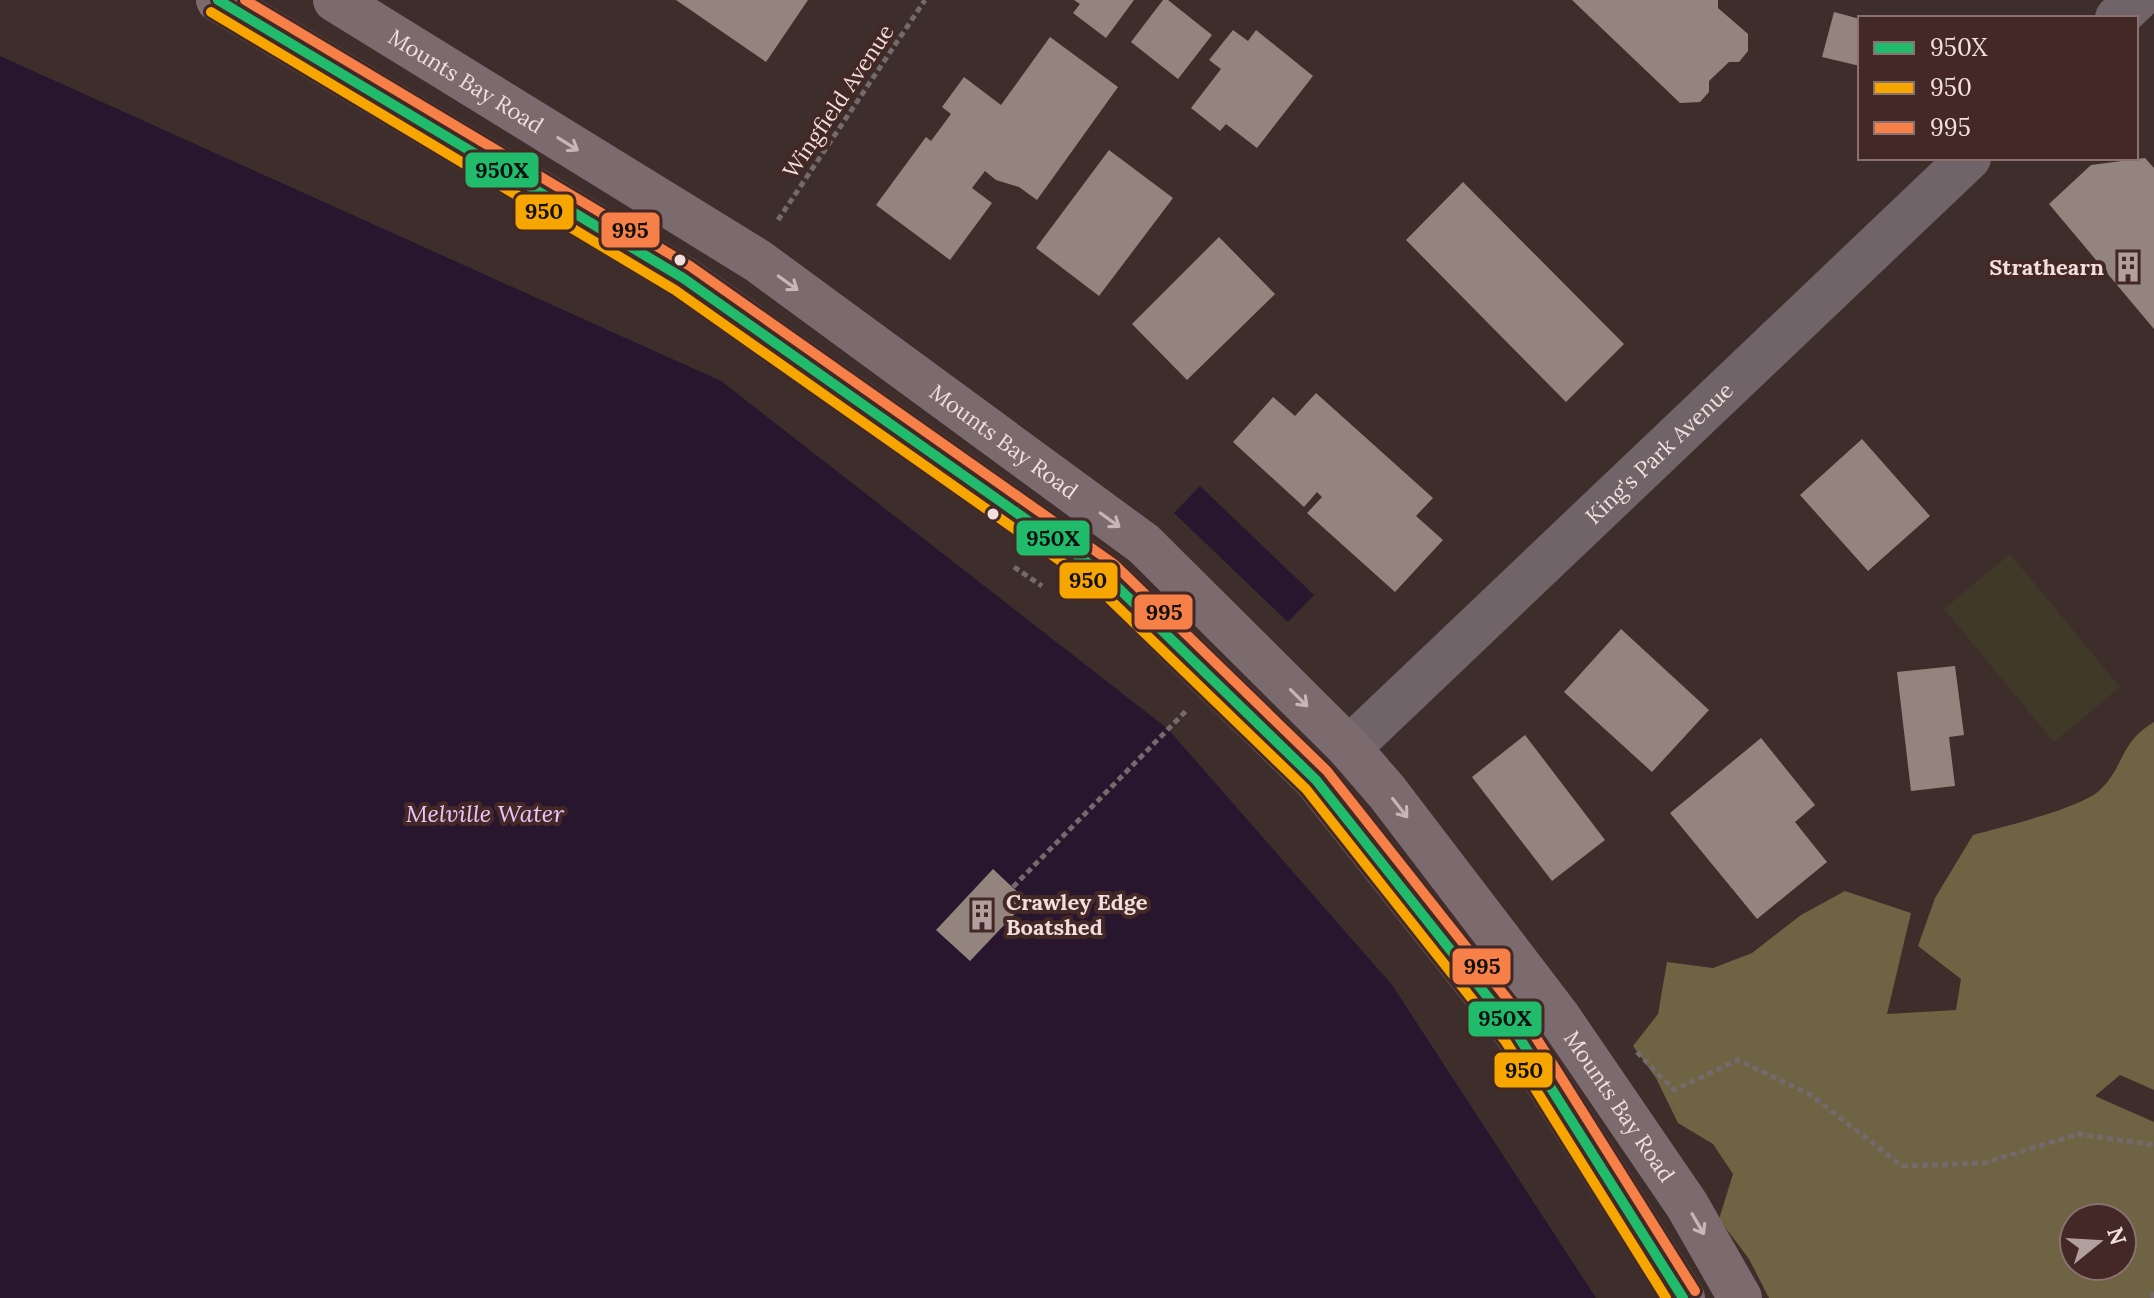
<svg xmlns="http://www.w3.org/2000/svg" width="2154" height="1298" viewBox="0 0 2154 1298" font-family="Lora,serif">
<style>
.green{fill:#403927}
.forest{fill:#6e6342;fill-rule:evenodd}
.water{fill:#28152e}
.building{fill:#93857e}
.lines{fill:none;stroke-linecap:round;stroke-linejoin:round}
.path{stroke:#746a6c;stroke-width:5;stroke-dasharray:6 4;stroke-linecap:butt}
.minor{stroke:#716468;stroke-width:44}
.highway{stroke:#7b6a6e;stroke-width:44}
.bus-1-casing{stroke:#432826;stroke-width:16}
.bus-2-casing{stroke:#432826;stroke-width:16}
.bus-3-casing{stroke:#432826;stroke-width:16}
.bus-1{stroke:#20bc6c;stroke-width:10}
.bus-2{stroke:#f7a600;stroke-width:10}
.bus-3{stroke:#f78048;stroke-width:10}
.oneway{stroke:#c8b5b6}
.bus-dot{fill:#f1dedd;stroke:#432826;stroke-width:3}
.labels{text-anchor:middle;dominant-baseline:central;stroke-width:8;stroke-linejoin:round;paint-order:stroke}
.street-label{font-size:22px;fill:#f1dedd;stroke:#432826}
.poi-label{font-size:22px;font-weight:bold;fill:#f1dedd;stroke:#432826;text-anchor:end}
.water-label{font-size:24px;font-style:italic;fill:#ebc5fe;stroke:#432826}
.line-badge{stroke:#432826;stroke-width:3}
.pale-badge-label{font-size:22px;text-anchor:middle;font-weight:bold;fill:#111}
</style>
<rect width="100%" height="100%" fill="#3d2e2c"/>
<!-- green -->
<path class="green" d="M2010 554 2120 687 2054 742 1944 609Z"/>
<!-- forest -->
<path class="forest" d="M2154 722V1090L2120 1075 2095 1096 2154 1122V1298H1769L1749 1259 1719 1219 1733 1174 1713 1144 1678 1123 1656 1078 1633 1046 1658 1014 1667 962 1713 968 1752 953 1801 915 1845 891 1911 913 1887 1014 1956 1010 1961 979 1918 946 1935 898 1973 835C2001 827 2083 808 2101 789 2125 765 2120 742 2154 722ZM2074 1218H2122V1266H2074Z"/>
<!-- water -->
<path class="water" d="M0 56 721 381 1168 729 1392 985 1596 1298H0Z
M1200 486 1314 595 1288 622 1174 513Z"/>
<!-- building -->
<path class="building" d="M676 0H808L766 62Z
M1074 0H1134L1106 38 1073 13 1080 4Z
M1163 0H1168L1212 35 1178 79 1131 42Z
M1572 0H1718V8L1748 34V51L1739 62H1729L1709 81V92L1700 102 1680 103Z
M1834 12 1860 19V66L1822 57Z
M1233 30 1248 41 1256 30 1313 76 1257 148 1226 124 1220 131 1191 108 1221 69 1209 60Z
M1050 37 1118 87 1037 200 1019 187 996 180 985 171 972 188 992 203 950 260 876 205 926 137 931 141 951 114 942 107 964 77 1001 105Z
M1109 150 1173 198 1099 296 1036 248Z
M2145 158 2154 168V329L2049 204 2091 165Z
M1463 182 1624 344 1566 402 1406 240Z
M1219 237 1275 294 1187 380 1132 324Z
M1316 393 1433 498 1416 516 1443 540 1395 592 1307 513 1322 497 1317 492 1304 507 1233 442 1273 397 1295 416Z
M1862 439 1930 516 1868 571 1800 495Z
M1621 629 1709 710 1652 772 1564 692Z
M1955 666 1964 735 1949 737 1955 786 1911 791 1897 672Z
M1525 735 1605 840 1552 881 1472 777Z
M1761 738 1815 805 1795 822 1827 862 1757 919 1670 813Z
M993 869 1027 901 970 961 936 930Z"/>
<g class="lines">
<!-- path -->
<path class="path" d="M778 220 925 0
M1014 567 1042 586
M1013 887 1186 711
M1637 1052 1674 1090 1738 1060 1811 1095 1902 1166 1984 1163 2078 1134 2154 1145
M2152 1298 2154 1291"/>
<!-- minor -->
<g class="minor">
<path d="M2117 18 2136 0"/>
<path id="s1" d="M1349 748 1969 158"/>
</g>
<!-- highway -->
<g class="highway">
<path d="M218 0 683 278 1105 575 1316 780 1517 1034 1683 1298"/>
<path id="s2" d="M335 0 758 261 1144 544 1349 748 1387 792 1558 1016 1687 1205 1740 1298"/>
</g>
<!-- bus-1 casing -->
<g class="bus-1-casing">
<path id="bus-1" d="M218 0 683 278 1105 575 1316 780 1517 1034 1683 1298"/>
</g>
<!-- bus-2 casing -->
<g class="bus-2-casing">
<path id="bus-2" d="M211 12 675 290 1096 586 1306 789 1506 1042 1666 1298"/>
</g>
<!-- bus-3 casing -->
<g class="bus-3-casing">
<path id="bus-3" d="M245 0 690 266 1114 564 1327 771 1528 1025 1695 1291"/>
</g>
<!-- bus-1 -->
<use href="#bus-1" class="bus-1"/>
<!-- bus-2 -->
<use href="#bus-2" class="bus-2"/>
<!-- bus-3 -->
<use href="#bus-3" class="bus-3"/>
</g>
<!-- one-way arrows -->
<defs><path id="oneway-shaft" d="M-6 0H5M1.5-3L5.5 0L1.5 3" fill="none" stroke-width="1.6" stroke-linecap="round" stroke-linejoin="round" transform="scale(2)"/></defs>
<g class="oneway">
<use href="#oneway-shaft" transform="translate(568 144) rotate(32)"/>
<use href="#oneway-shaft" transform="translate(788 283) rotate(36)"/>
<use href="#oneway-shaft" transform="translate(1110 520) rotate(36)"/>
<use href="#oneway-shaft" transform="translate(1299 698) rotate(45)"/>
<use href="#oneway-shaft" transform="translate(1400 808) rotate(52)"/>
<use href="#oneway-shaft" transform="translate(1698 1224) rotate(60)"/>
</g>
<!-- icons -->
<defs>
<g id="building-bare" transform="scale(2.4)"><path d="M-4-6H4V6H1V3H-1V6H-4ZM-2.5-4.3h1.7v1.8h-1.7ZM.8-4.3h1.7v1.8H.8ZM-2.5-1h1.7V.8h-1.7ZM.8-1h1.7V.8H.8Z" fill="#b2a09f" stroke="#432826" stroke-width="2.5" paint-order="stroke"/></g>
</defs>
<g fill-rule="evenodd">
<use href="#building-bare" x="2128" y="267"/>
<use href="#building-bare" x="982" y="915"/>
</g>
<!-- markers -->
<g class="bus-dot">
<circle cx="680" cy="260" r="7"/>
<circle cx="993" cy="514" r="7"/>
</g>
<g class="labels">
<!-- street labels -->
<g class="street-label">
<text stroke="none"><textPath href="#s2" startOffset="154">Mounts Bay Road</textPath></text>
<text transform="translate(838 101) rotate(-56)">Wingfield Avenue</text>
<text stroke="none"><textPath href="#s2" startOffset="802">Mounts Bay Road</textPath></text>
<text stroke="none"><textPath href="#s1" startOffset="428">King's Park Avenue</textPath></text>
<text stroke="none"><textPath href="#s2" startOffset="1714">Mounts Bay Road</textPath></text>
</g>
<!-- poi labels -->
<g class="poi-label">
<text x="2104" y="267">Strathearn</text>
<text x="1006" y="902" text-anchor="start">Crawley Edge<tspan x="1006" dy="25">Boatshed</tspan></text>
</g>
<!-- water labels -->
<g class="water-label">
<text x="485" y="813">Melville Water</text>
</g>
</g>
<g class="line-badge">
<rect x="464" y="151" width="76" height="38" rx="8" fill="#20bc6c"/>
<rect x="514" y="193" width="61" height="38" rx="8" fill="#f7a600"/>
<rect x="600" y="211" width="61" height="38" rx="8" fill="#f78048"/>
<rect x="1015" y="519" width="76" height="38" rx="8" fill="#20bc6c"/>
<rect x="1058" y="561" width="61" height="39" rx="8" fill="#f7a600"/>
<rect x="1133" y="593" width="61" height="38" rx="8" fill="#f78048"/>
<rect x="1451" y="947" width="61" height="39" rx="8" fill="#f78048"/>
<rect x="1467" y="1000" width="76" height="38" rx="8" fill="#20bc6c"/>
<rect x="1493" y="1051" width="61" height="38" rx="8" fill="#f7a600"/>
</g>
<g class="pale-badge-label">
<text x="502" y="178">950X</text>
<text x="544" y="219">950</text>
<text x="630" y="238">995</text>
<text x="1053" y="546">950X</text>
<text x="1088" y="588">950</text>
<text x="1164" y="620">995</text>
<text x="1482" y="974">995</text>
<text x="1505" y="1026">950X</text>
<text x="1524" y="1078">950</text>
</g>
<!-- legend -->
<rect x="1858" y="16" width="280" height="144" fill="#432826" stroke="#89716f" stroke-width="2"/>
<rect x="1874" y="42" width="40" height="12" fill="#20bc6c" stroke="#89716f" stroke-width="2"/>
<text x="1930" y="56" font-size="24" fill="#f1dedd">950X</text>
<rect x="1874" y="82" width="40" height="12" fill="#f7a600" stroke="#89716f" stroke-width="2"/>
<text x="1930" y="96" font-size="24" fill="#f1dedd">950</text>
<rect x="1874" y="122" width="40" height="12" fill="#f78048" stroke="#89716f" stroke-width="2"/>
<text x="1930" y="136" font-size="24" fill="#f1dedd">995</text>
<!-- north arrow -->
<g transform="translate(2098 1242) rotate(72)"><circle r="38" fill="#432826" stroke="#89716f" stroke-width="2"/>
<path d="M0-6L14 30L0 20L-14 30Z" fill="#b2a09f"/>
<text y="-12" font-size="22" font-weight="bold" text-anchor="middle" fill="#f1dedd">N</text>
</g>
</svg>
